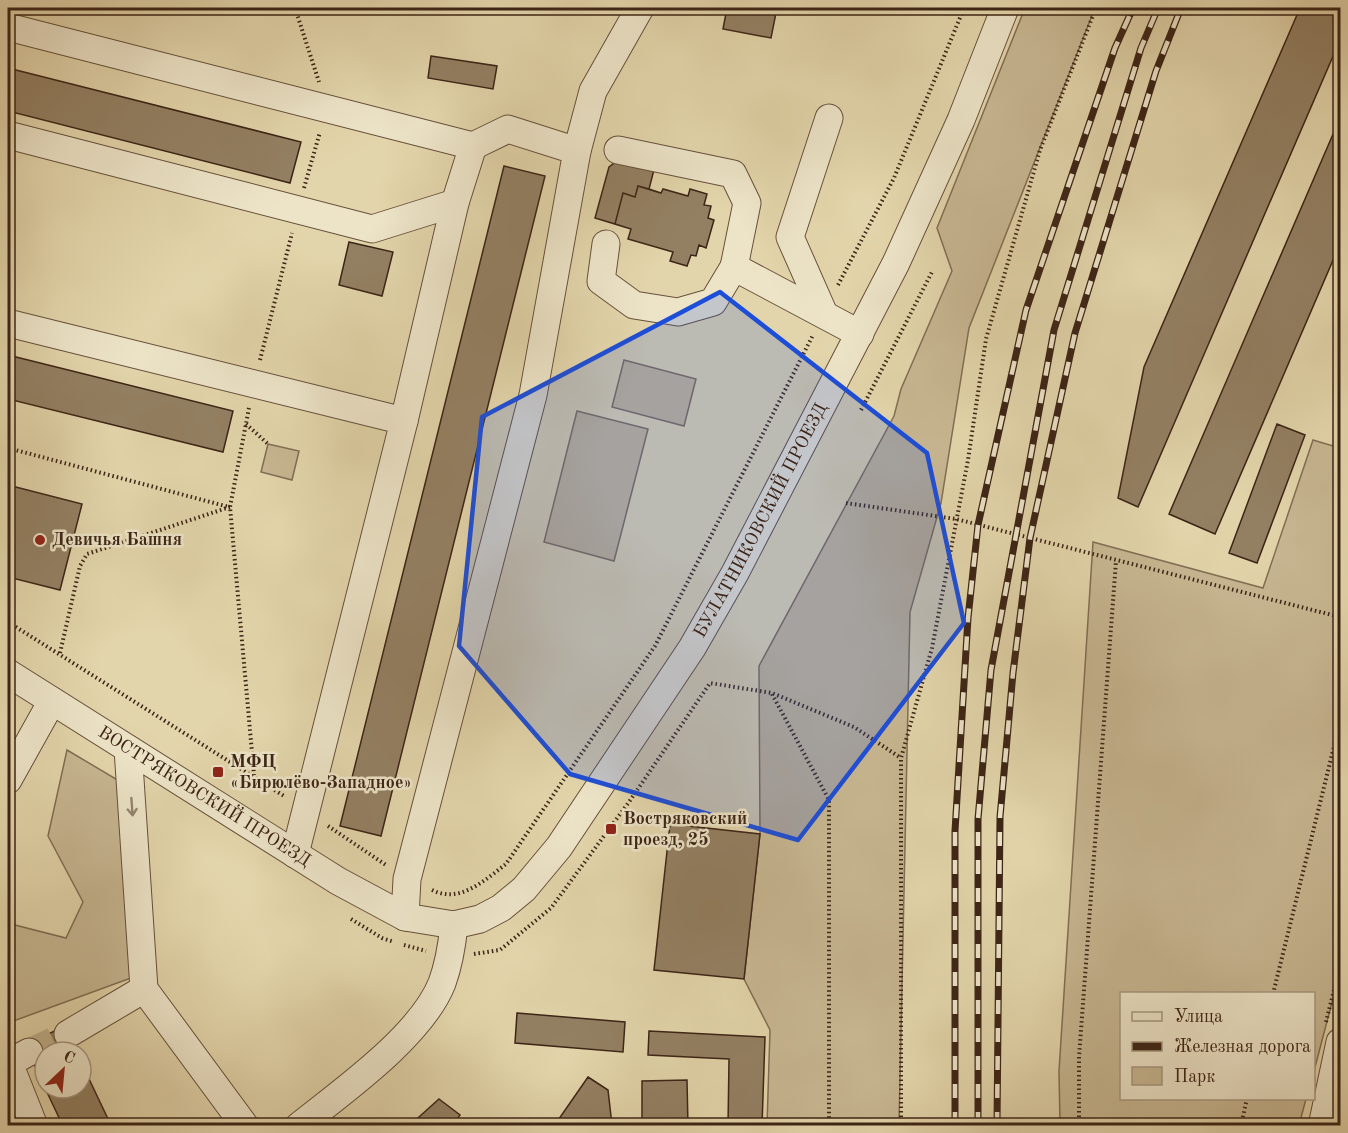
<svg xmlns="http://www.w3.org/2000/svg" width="1348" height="1133" viewBox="0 0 1348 1133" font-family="'Old Standard TT',serif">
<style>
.green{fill:#c7b792;stroke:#826e54;stroke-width:1.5}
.building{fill:#938063;stroke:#3c2416;stroke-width:1.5}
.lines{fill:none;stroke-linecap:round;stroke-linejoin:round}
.minor-tunnel{stroke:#c2b28d;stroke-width:27;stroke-dasharray:27 14;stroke-linecap:butt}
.minor-casing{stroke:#66503b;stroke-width:29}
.path{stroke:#3c2416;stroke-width:4;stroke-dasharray:1.5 3;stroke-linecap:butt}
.minor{stroke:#ede4c8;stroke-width:27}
.rail-casing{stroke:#3c2416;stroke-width:7}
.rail{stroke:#ede4c8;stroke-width:4.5;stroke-dasharray:14;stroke-linecap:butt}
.oneway{stroke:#94846f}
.marked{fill:#1d4ed8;fill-opacity:0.2;stroke:#1d4ed8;stroke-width:4.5;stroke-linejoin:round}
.poi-dot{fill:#8f2418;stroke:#ede4c8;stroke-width:2}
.labels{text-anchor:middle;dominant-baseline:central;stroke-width:5;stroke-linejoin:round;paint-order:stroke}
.street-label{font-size:18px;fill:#3c2416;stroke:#ede4c8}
.poi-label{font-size:18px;font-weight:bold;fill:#3c2416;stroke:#ede4c8;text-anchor:start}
</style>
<rect width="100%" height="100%" fill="#e3d5ab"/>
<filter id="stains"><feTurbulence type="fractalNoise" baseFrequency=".00333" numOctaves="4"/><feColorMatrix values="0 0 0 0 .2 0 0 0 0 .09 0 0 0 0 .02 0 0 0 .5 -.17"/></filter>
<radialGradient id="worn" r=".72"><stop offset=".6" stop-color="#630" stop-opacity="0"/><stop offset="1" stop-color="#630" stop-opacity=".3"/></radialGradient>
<!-- green -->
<path class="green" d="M1025 8H1095L969 328 941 503 910 612 899 1125H767L770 1030 744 979 760 834 759 666 894 416 901 389 952 271 937 228Z
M624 360 696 379 684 426 612 407Z
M577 411 648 429 614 561 544 542Z
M1313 440 1340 448V972L1314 1071V994H1122V1098L1306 1099 1299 1125H1060L1059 1071 1093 542 1263 588Z
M268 444 299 451 292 480 261 472Z
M67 750 126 785 131 978 8 1023V909L15 925 66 938 83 902 48 836Z"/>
<!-- building -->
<path class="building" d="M727 8H777L771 38 723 29Z
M1300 8H1340V40L1138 507 1118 498 1144 367Z
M431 56 497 66 493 89 428 78Z
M8 68 301 142 290 183 8 111Z
M1340 118V244L1215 534 1169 514Z
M617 161 656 162 649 189 638 186 635 197 623 193 615 224 595 218 609 167Z
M617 161 656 162 649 189 661 193 663 189 688 196 690 189 707 194 704 205 711 206 708 218 714 220 706 248 699 245 696 256 691 255 687 266 670 261 673 252 628 239 631 229 595 218 609 167Z
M504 166 545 176 381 836 340 826Z
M638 186 661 193 663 189 688 196 690 189 707 194 704 205 711 206 708 218 714 220 706 248 699 245 696 256 691 255 687 266 670 261 673 252 628 239 631 229 615 224 623 193 635 197Z
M349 242 393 252 382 296 339 285Z
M8 355 233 411 223 452 8 399Z
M1277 424 1305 435 1257 563 1229 553Z
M8 485 82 504 60 590 8 577Z
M670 824 760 834 744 979 654 970Z
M517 1013 625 1022 623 1052 515 1043Z
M65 1026 76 1052H45V1087L25 1045Z
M649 1031 765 1037 762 1126H728L729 1059 648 1055Z
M81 1062 108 1119 94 1126H63L45 1088H81Z
M588 1077 608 1090 612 1125 554 1126Z
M687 1080 688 1126H642V1081Z
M439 1099 460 1115 453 1126H409Z"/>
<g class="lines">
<!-- minor-tunnel -->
<path class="minor-tunnel" d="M29 1052 68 1034"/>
<!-- minor casing -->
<g class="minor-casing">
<g id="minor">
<path d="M8 27 473 146 455 203 404 421"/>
<path d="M8 135 372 229 455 203"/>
<path d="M473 146 508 129 577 151 593 91 640 8"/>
<path d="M618 150 733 174 747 203 734 267"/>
<path d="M606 244 601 281 634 305 678 312 713 302 734 267 860 334"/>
<path d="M824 314 790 237 829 118"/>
<path d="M8 323 404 421 295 854"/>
<path id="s1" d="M8 673 338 881 405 917 454 925 480 919 501 908 524 889 559 847 692 648 735 573 896 263 961 120 1005 8"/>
<path d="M128 749 144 989 245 1126"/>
<path d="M8 780 52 701"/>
<path d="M405 917 407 879 533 395 577 151"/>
<path d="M68 1034 144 989"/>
<path d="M29 1052 9 1063 34 1126"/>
<path d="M299 1126C343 1091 421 1036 442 983 449 964 452 945 454 925"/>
<path d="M1322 1126 1340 1042"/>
</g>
</g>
<!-- path -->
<path class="path" d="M295 8 319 82
M304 188 320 132
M838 285 894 178 964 8
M260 360 292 233
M249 408 230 507 254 775
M861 410 933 270
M246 424 268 444
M8 448 229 507
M846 503 956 519 1340 617
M8 622 284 796
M60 653 80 566 87 554 230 507
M772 694 829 800V1126
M328 826 386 865
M432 890C460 904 485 880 506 864L655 646 813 335
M351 919 382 938 394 942
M404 945 426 951
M474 954 500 950 551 908 629 802 710 683 772 693 854 727 901 758
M1273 994 1340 722
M1326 1022 1340 966
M901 1126V758L932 648 968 460 986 339 1040 150 1096 8
M1079 1126V1057L1116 561
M1241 1126 1247 1098"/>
<!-- minor -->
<use href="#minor" class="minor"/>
<!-- rail casing -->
<g class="rail-casing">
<path id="rail" d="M955 1126V831L968 618 978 525 1026 310 1115 48 1133 8
M978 1126V819L991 670 1054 330 1141 48 1158 8
M997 1126 1000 817 1013 673 1030 538 1075 333 1156 71 1181 8"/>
</g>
<!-- rail -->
<use href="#rail" class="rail"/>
</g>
<!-- one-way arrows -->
<defs><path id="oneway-shaft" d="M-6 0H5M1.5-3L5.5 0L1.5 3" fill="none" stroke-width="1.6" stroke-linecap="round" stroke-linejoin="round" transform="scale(1.5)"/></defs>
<use class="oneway" href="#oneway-shaft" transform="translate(132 807) rotate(86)"/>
<!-- marked area -->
<path class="marked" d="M720 292 927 453 964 623 798 840 570 774 459 646 482 417Z"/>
<!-- markers -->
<g class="poi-dot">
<circle cx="40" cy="540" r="6"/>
<rect x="212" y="766" width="12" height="12" rx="3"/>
<rect x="605" y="823" width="12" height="12" rx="3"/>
</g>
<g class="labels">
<!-- street labels -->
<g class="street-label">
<text stroke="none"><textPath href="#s1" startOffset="1035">БУЛАТНИКОВСКИЙ ПРОЕЗД</textPath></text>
<text stroke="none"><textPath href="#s1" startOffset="232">ВОСТРЯКОВСКИЙ ПРОЕЗД</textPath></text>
</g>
<!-- poi labels -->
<g class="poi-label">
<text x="52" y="540">Девичья Башня</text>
<text x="230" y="762">МФЦ<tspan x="230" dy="21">«Бирюлёво-Западное»</tspan></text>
<text x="623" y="819">Востряковский<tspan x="623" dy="21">проезд, 25</tspan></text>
</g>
</g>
<!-- margin -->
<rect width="1348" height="1133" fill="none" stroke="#e3d5ab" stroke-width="30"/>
<rect x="9" y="9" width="1330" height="1115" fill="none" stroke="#3c2416" stroke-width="3"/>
<rect x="15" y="15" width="1318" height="1103" fill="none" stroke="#3c2416" stroke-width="1.5"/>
<!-- legend -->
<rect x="1120" y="992" width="195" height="108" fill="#ede4c8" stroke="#a69781" stroke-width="1.5"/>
<rect x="1132" y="1012" width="30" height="9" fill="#ede4c8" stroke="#a69781" stroke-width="1.5"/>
<text x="1174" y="1022" font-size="18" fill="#3c2416">Улица</text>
<rect x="1132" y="1042" width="30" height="9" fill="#3c2416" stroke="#a69781" stroke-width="1.5"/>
<text x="1174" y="1052" font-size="18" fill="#3c2416">Железная дорога</text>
<rect x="1132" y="1067" width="30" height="18" fill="#c7b792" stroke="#a69781" stroke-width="1.5"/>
<text x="1174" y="1082" font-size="18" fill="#3c2416">Парк</text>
<!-- north arrow -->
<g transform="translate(63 1070) rotate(26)"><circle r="28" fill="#ede4c8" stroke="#a69781" stroke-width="1.5"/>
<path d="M0-4.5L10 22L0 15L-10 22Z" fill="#8f2418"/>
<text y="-9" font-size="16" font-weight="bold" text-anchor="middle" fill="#3c2416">С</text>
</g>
<rect width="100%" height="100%" filter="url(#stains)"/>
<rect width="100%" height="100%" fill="url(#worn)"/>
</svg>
